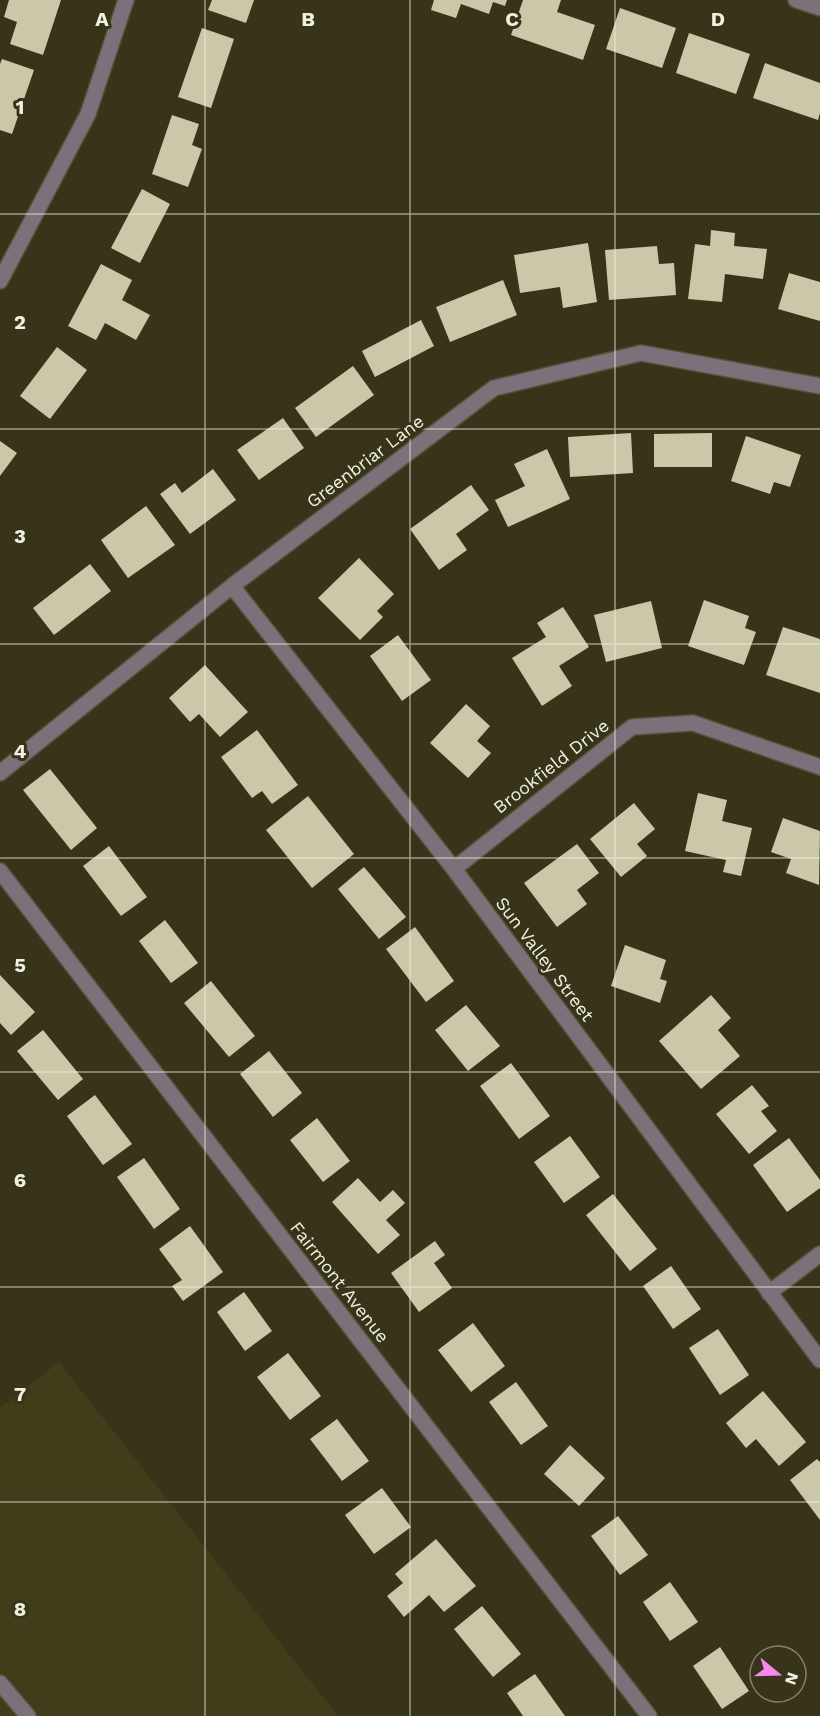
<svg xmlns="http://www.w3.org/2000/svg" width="820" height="1716" viewBox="0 0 820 1716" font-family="'Work Sans',sans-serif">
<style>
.built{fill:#413d1a}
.building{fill:#cbc8a9}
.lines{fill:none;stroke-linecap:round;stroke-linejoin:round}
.minor-casing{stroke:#55523a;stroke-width:18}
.minor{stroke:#7b717a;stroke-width:15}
.grid{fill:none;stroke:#f2f1e1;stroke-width:1.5;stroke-opacity:0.55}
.labels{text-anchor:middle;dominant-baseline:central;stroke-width:6;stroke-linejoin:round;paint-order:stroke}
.street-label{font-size:18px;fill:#f2f1e1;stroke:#37341a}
.grid-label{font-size:20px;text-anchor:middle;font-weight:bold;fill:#f2f1e1;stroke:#37341a;stroke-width:6;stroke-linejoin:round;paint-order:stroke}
</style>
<rect width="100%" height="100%" fill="#37341a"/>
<!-- built -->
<path class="built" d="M59 1362 338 1716H0V1408Z"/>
<!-- building -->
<path class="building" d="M9 0H61L43 55 10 44 17 22 4 17Z
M212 0H254L246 23 208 10Z
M434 0H507L505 6 493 2 489 14 461 4 456 18 431 10Z
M523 0H561L557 12 595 25 583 60 511 35Z
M620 8 676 28 662 68 606 49Z
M202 28 234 39 211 108 178 97Z
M689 33 750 54 736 94 676 73Z
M2 59 34 70 12 134 0 130V64Z
M765 63 820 83V113L818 120 753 98Z
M172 115 199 124 192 145 202 149 188 187 152 174Z
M142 189 170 204 140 263 111 248Z
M711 230 735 233 734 246 767 249 763 279 725 274 722 302 688 299 695 244 710 246Z
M588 243 597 302 563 308 560 287 520 293 514 255Z
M657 246 659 264 674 263 676 295 609 300 605 250Z
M101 264 132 280 122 300 150 315 136 340 105 323 96 340 68 326Z
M789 273 820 282V321L778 309Z
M503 280 517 315 450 342 436 307Z
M421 320 434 346 375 377 362 351Z
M57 347 87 370 50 419 20 396Z
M353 366 374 395 316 437 295 408Z
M283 418 304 448 259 480 237 450Z
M631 433 633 473 570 477 568 437Z
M712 433V467H654V434Z
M746 436 801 455 790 487 774 482 770 494 731 481Z
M0 441 17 453 0 476Z
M547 449 570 499 508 527 495 500 525 486 514 464Z
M213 469 236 500 190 534 160 494 175 483 182 493Z
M471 485 489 510 456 534 467 550 439 570 410 529Z
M146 506 175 545 128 578 101 540Z
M359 558 394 594 377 611 383 617 360 640 318 598Z
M90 564 111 591 54 635 33 608Z
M704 600 749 616 745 628 756 632 744 665 688 646Z
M651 601 662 648 606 662 594 615Z
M563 607 589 647 559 666 572 686 542 706 512 658 546 637 537 623Z
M783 627 820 639V693L766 675Z
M398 635 431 680 402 701 370 656Z
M205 665 248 712 220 737 199 714 190 722 169 698Z
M466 704 490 726 477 741 491 753 468 778 430 743Z
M257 730 298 785 272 804 262 791 252 798 221 757Z
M50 769 97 828 71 850 23 790Z
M698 793 727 800 722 821 752 828 741 876 723 872 726 860 685 851Z
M308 796 354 854 312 888 266 830Z
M634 803 655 829 637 844 647 856 621 877 590 839Z
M783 818 820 831 819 885 786 873 791 859 771 852Z
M577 844 599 873 577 890 587 904 557 927 524 883Z
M109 846 147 897 121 916 83 866Z
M364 867 406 917 379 939 338 889Z
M165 920 198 963 171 983 139 941Z
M415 927 454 981 426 1002 386 949Z
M625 945 666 960 660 979 667 981 660 1003 611 986Z
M0 975 35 1012 11 1035 0 1023Z
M211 981 255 1036 229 1057 184 1003Z
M711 995 731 1018 718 1030 740 1056 701 1089 659 1041Z
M466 1005 500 1046 468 1071 435 1030Z
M43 1030 83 1079 58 1100 17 1051Z
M269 1051 302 1093 273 1117 240 1074Z
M511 1063 550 1116 519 1139 480 1086Z
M752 1085 769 1106 761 1111 777 1131 749 1154 716 1114Z
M95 1095 132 1144 103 1165 67 1116Z
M317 1118 350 1161 323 1182 290 1140Z
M570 1136 600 1177 564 1203 534 1162Z
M789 1138 820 1180V1188L787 1212 753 1165Z
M144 1158 180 1209 154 1229 117 1177Z
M358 1178 380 1202 393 1190 405 1203 386 1220 400 1235 378 1254 332 1202Z
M613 1194 657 1249 630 1271 586 1215Z
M190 1226 223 1272 183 1301 172 1286 182 1280 159 1249Z
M435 1241 445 1255 434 1263 452 1288 419 1312 391 1273Z
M671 1266 701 1309 673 1329 643 1286Z
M244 1292 272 1331 245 1351 217 1312Z
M473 1323 505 1366 471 1392 438 1350Z
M718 1329 749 1375 720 1395 689 1348Z
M288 1353 321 1396 290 1420 257 1377Z
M516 1382 548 1426 521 1445 489 1402Z
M763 1391 806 1442 779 1466 756 1439 746 1448 726 1423Z
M337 1419 369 1461 342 1481 310 1439Z
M570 1445 605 1478 579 1506 544 1474Z
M817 1459 820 1462V1520L790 1480Z
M382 1488 411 1527 374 1554 345 1515Z
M618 1516 648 1555 620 1575 591 1536Z
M436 1539 476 1586 444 1612 429 1595 404 1617 387 1596 403 1583 395 1574Z
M670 1582 698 1622 670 1641 643 1602Z
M482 1606 521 1654 493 1677 454 1629Z
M720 1647 749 1691 722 1709 693 1666Z
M535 1674 565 1716H523L507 1693Z"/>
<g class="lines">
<!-- minor casing -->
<g class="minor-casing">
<path id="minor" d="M796 0 820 8
M0 281 88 114 126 0
M232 586 454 869 820 1360
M0 773 232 586 494 388 641 353 820 386
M454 869 632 727 693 723 820 767
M0 871 649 1716
M769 1293 820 1254
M0 1683 28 1716"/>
</g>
<!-- minor -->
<use href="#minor" class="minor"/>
</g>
<!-- grid -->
<path class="grid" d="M205 0V1716M410 0V1716M615 0V1716M0 214H820M0 429H820M0 644H820M0 858H820M0 1072H820M0 1287H820M0 1502H820"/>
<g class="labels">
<!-- street labels -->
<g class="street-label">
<text transform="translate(365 461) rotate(-37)">Greenbriar Lane</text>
<text transform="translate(551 766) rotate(-38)">Brookfield Drive</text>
<text transform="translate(545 959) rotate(53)">Sun Valley Street</text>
<text transform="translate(340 1282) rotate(52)">Fairmont Avenue</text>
</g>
</g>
<g class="grid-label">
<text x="102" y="26">A</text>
<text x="308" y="26">B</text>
<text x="512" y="26">C</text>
<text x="718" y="26">D</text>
<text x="20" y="114">1</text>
<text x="20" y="329">2</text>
<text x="20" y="543">3</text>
<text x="20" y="758">4</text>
<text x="20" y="972">5</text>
<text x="20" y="1187">6</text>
<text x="20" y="1401">7</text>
<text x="20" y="1616">8</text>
</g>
<!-- north arrow -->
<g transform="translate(778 1674) rotate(109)"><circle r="28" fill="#37341a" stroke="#82806a" stroke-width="1.5"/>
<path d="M0-4.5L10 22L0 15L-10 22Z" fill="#f589ee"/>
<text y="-9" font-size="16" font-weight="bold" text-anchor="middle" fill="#f2f1e1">N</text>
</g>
</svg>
